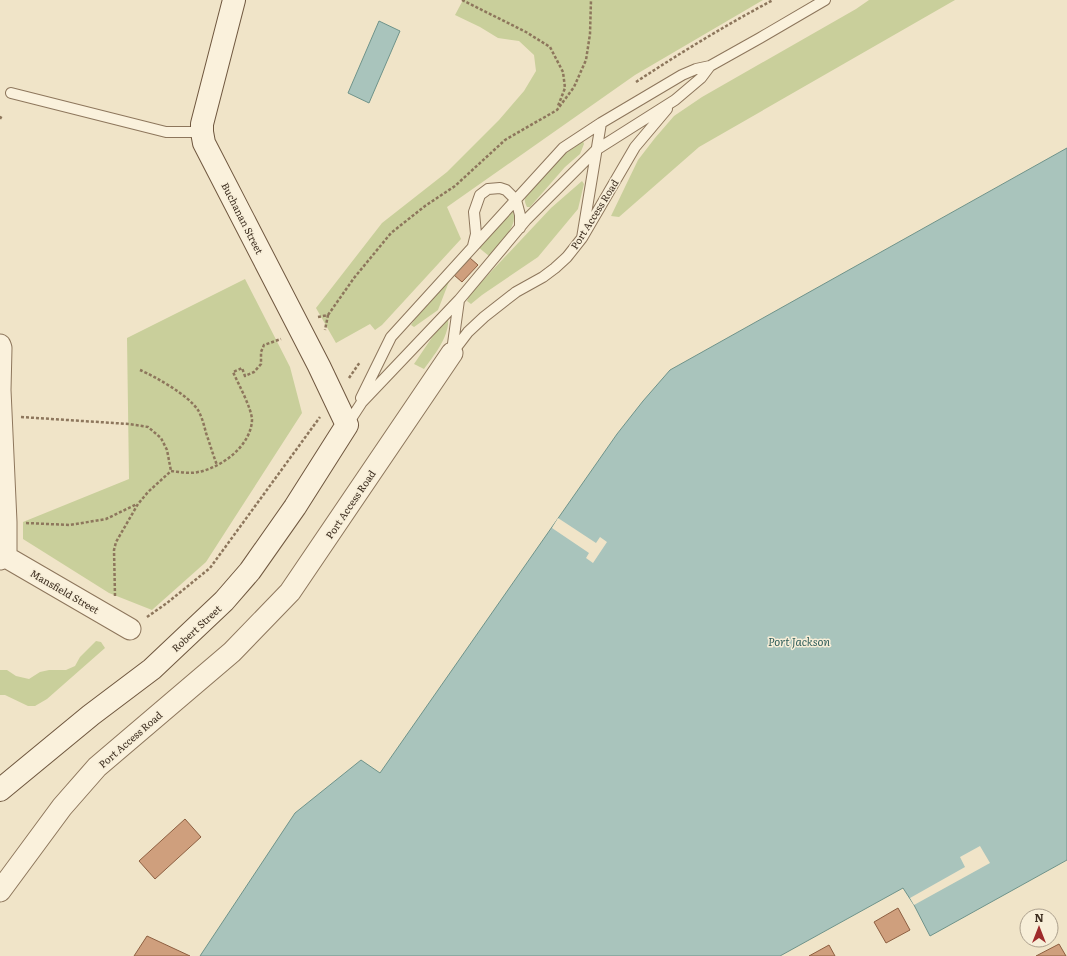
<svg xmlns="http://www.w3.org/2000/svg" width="1067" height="956" viewBox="0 0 1067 956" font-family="Literata,serif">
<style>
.green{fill:#c9cf9b}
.water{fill:#a9c4bc;stroke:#6f938a}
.pier{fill:#f0e4c8}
.building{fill:#cf9f7d;stroke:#8d5f41}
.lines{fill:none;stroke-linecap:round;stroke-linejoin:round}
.lane-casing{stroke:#8d765c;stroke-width:12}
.street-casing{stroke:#8d765c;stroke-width:23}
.secondary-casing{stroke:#6f573f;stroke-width:24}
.path{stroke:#8d765c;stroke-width:2.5;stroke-dasharray:3 2;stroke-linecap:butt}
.lane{stroke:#faf1dc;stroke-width:10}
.street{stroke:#faf1dc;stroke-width:21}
.secondary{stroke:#faf1dc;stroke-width:22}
.labels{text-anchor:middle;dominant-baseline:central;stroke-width:3;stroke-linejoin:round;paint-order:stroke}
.street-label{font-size:10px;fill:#3d2e20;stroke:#f7eed8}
.water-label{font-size:11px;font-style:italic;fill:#2f5d5a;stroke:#f7eed8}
</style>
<rect width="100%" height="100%" fill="#f0e4c8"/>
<!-- green -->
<path class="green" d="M463 0H763L635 75 447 207 461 239 382 325 375 330 370 324 336 343 316 308 382 223 447 172 499 120 524 91 536 71 534 55 519 41 498 38 480 27 455 15Z
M869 0H955L699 147 619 217 611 216 638 160 655 138 674 116 702 97 856 9Z
M583 141 584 144 580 154 565 167 530 207H527C524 201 524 198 528 193L562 156Z
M582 181 584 184 578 209 538 257 482 295 471 304 467 301 470 294 551 208Z
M512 210C521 224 498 246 489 256L478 247Z
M245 279 290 367 302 413 206 562 152 610 109 593 23 539V522L129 479 127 338Z
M450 279 438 310 414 327 411 325 415 319 446 282Z
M448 318C450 336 434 355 424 369L414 364 435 333Z
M96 641 101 642 105 648 47 699 35 706H28L5 695H0V670H7L16 676 29 679 40 672 49 670H66L75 666 80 657Z"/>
<!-- water -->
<path class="water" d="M379 21 400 31 369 103 348 93Z
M1067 148V860L930 936 914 905 903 888 780 956H200L295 813 361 760 380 773 617 434 643 401 670 370Z"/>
<!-- pier -->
<path class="pier" d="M558 518 596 543 600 537 607 542 593 563 586 558 589 553 552 528Z
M980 846 990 863 914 905 910 898 965 867 960 857Z"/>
<!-- building -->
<path class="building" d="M470 258 478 265 462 282 454 275Z
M185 819 201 837 155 879 139 861Z
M898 908 910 930 886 943 874 922Z
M147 936 190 956H134Z
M1059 944 1066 956H1036Z
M829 945 835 956H809Z"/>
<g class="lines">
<!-- lane casing -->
<g class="lane-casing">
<path id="lane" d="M11 93 166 132H202
M582 238 601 123 682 75 696 69 710 66 760 38 825 0
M473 246 476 234 474 212 480 195 488 189 500 188 506 190 516 200 520 215V228
M452 351 459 300
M452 353 468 332 484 317 516 292 543 277 555 268 567 257 582 238 635 147 667 109
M361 398 391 337 563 148 601 123
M347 425 362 402 459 300 526 220 596 150 675 100 701 78 710 66"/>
</g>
<!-- street casing -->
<g class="street-casing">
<path id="street" d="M0 345 1 348 0 390 6 522V557
M0 559 6 557 130 629
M0 891 62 807 97 767 232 652 290 592 452 353"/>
</g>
<!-- secondary casing -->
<g class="secondary-casing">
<path id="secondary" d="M0 790 91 715 152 669 224 601 250 571 295 507 347 425 319 366 204 143 202 132V124L234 0"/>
</g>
<!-- path -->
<path class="path" d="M462 0 526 32 550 47 563 72 565 88 558 106
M636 82C680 53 726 25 773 0
M0 119 2 115
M328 315 354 278 391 233 425 206 455 186 505 140 557 110 574 87 586 60 590 34 591 0
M318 317 328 315 325 330
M140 370C156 377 188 395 198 410 202 417 204 425 206 433 210 444 213 455 217 465
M349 378 360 362
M21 417 129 424 148 427 161 438 167 450 171 471
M26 523 70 525 106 519 137 504
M115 596 114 550 116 542 138 504 148 492 171 471C180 472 189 474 198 472 221 468 251 446 252 420 252 409 238 383 233 372L242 368 245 376 254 372 261 364V352L264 345 281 339
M147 617 167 603 210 568 320 417"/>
<!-- lane -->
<use href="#lane" class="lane"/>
<!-- street -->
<use href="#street" class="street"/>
<!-- secondary -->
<use href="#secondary" class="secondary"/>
</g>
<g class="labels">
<!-- street labels -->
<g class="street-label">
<text transform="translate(594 214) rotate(-58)">Port Access Road</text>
<text transform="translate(243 218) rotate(63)">Buchanan Street</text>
<text transform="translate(350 504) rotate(-56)">Port Access Road</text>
<text transform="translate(65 591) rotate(30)">Mansfield Street</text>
<text transform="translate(196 628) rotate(-43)">Robert Street</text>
<text transform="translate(130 739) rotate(-41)">Port Access Road</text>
</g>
<!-- water labels -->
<g class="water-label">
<text x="799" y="641">Port Jackson</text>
</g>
</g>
<!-- north arrow -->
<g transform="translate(1039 928)"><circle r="19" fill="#f7eed8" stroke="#ada18e"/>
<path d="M0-3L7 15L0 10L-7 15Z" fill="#9e2a2b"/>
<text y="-6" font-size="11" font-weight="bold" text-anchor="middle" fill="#3d2e20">N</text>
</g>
</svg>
